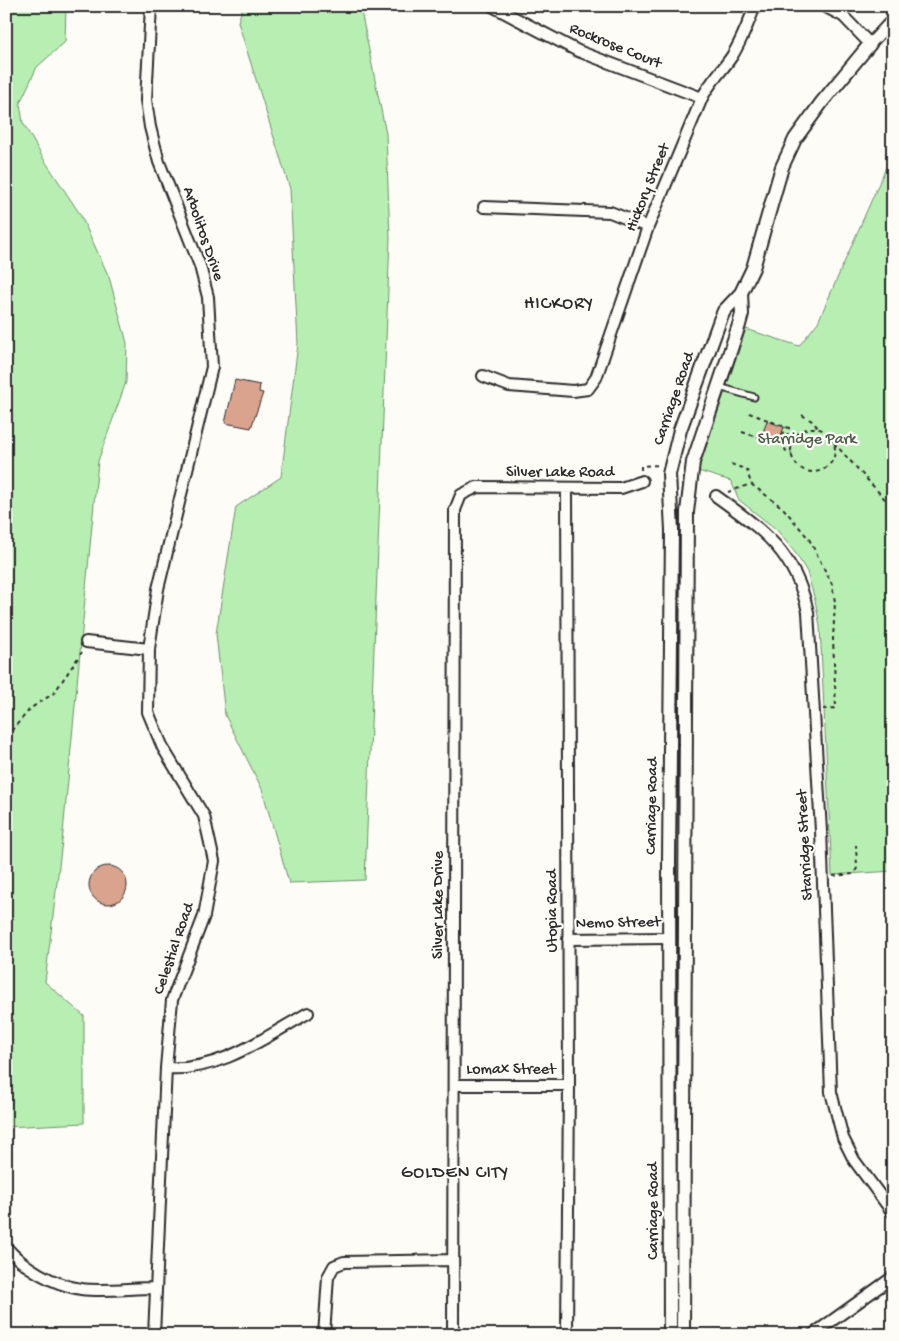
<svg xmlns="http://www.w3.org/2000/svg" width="899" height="1341" viewBox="0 0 899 1341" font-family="'Gochi Hand',sans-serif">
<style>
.green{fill:#b7efb2;stroke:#718d6e}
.building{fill:#d9a38e;stroke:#2b2b2b}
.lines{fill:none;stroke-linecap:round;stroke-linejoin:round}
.service-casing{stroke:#2b2b2b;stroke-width:9}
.minor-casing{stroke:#2b2b2b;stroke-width:14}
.tertiary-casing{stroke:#2b2b2b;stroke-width:16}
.path{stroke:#2b2b2b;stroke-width:2;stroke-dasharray:4 4;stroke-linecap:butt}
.service{stroke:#fdfcf7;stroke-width:5}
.minor{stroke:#fdfcf7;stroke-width:10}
.tertiary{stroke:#fdfcf7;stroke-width:12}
.labels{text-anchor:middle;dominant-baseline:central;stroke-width:4.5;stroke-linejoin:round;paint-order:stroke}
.street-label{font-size:16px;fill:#2b2b2b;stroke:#fdfcf7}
.park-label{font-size:16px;fill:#4e5c4d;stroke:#fdfcf7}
.neighbourhood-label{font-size:18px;letter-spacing:1px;fill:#2b2b2b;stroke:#fdfcf7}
</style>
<rect width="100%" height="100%" fill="#fdfcf7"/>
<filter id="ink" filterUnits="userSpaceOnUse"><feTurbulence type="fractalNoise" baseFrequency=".02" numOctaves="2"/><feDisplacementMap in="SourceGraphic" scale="10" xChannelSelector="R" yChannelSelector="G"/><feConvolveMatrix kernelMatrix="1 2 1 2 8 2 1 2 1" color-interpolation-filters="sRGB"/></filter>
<g filter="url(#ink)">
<!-- green -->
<path class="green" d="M6 6H66L65 42 37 67 20 103 23 123 43 158 80 214 109 277 127 343 126 382 98 461 63 833 45 982 84 1016V1123L6 1127Z
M243 6H360L386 134 390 238 365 880 289 883 262 789 225 715 216 634 236 507 281 477 298 344 290 189 238 22Z
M893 158V871L832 875 820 626 815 600 807 572 796 554 777 530 739 500 731 481 698 471 746 329 799 346 818 322 887 165Z"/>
<!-- building -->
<path class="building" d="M235 380 260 385 259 392 263 393 251 428 225 423Z
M767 421 784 427 778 444 761 438Z
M89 885a19 19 0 1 1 38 0a19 19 0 1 1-38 0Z"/>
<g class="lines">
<!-- service casing -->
<g class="service-casing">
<path id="service" d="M719 387 754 397"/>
</g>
<!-- minor casing -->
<g class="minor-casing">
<path id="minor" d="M151 6 146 100 150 127 159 162 200 266 208 297 212 367 158 589 149 649 148 712 163 748 204 816 214 861 204 916 172 1000 166 1068 154 1335
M492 6 578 51 702 98
M824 6 843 16 870 44 893 19
M484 207 610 212 648 227
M483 376 509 386 573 391 588 389 596 378 648 227 702 98C710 82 722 71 732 56 742 40 748 24 755 6
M567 488 569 1085 567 1335
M716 496C763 530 795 552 808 612L821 831 831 1092 843 1138 854 1160 893 1213
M86 642 149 649
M568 939 669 938
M166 1068C219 1072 264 1038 308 1013
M454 1085H569
M6 1247C23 1267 54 1285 81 1289 104 1292 131 1288 155 1288
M324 1335 328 1277 334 1266 344 1262 453 1260
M453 1335 455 510 461 495 477 487 621 488 642 481
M812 1335 893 1277"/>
</g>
<!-- tertiary casing -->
<g class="tertiary-casing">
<path id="tertiary" d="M670 1335 669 860 672 530 669 474 680 430 720 320 724 311 741 293 753 268 782 167 795 139 822 102 870 44
M683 1335 687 512 693 462 739 325 742 314 741 293"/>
</g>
<!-- path -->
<path class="path" d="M749 413 789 428 784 447 786 451 792 454
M802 415 812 421 819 429
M791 450a22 22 0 1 1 44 0a22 22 0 1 1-44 0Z
M742 432 779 444 785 427
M834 443 893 508
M731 464 747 470 751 484 783 508 809 539 832 584 835 602 833 639 836 708 823 709
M641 470V466L660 465
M728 492 751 484
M6 737 31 708 54 693 82 652
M833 876 854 874 857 868 856 845"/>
<!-- service -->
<use href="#service" class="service"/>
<!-- minor -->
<use href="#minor" class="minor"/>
<!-- tertiary -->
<use href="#tertiary" class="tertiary"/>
</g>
</g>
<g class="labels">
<!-- street labels -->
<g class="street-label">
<text transform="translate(615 47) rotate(22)">Rockrose Court</text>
<text transform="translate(649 188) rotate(-68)">Hickory Street</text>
<text transform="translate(202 234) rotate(71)">Arbolitos Drive</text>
<text transform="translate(675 399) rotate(-71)">Carriage Road</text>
<text x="560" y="473">Silver Lake Road</text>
<text transform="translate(653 806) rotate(-89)">Carriage Road</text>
<text transform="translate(806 845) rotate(-93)">Starridge Street</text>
<text transform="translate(439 905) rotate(-90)">Silver Lake Drive</text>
<text transform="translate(553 911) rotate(-90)">Utopia Road</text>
<text transform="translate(618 924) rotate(-1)">Nemo Street</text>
<text transform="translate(175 949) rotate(-71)">Celestial Road</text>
<text x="511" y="1070">Lomax Street</text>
<text transform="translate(654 1211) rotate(-90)">Carriage Road</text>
</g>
<!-- park labels -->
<g class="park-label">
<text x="807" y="440">Starridge Park</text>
</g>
<!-- neighbourhood labels -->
<g class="neighbourhood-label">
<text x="559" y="304">HICKORY</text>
<text x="455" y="1173">GOLDEN CITY</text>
</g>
</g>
<!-- margin -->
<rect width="899" height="1341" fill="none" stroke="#fdfcf7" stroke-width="25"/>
<rect x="12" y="12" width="874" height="1316" fill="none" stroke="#2b2b2b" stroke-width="2" filter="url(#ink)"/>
</svg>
